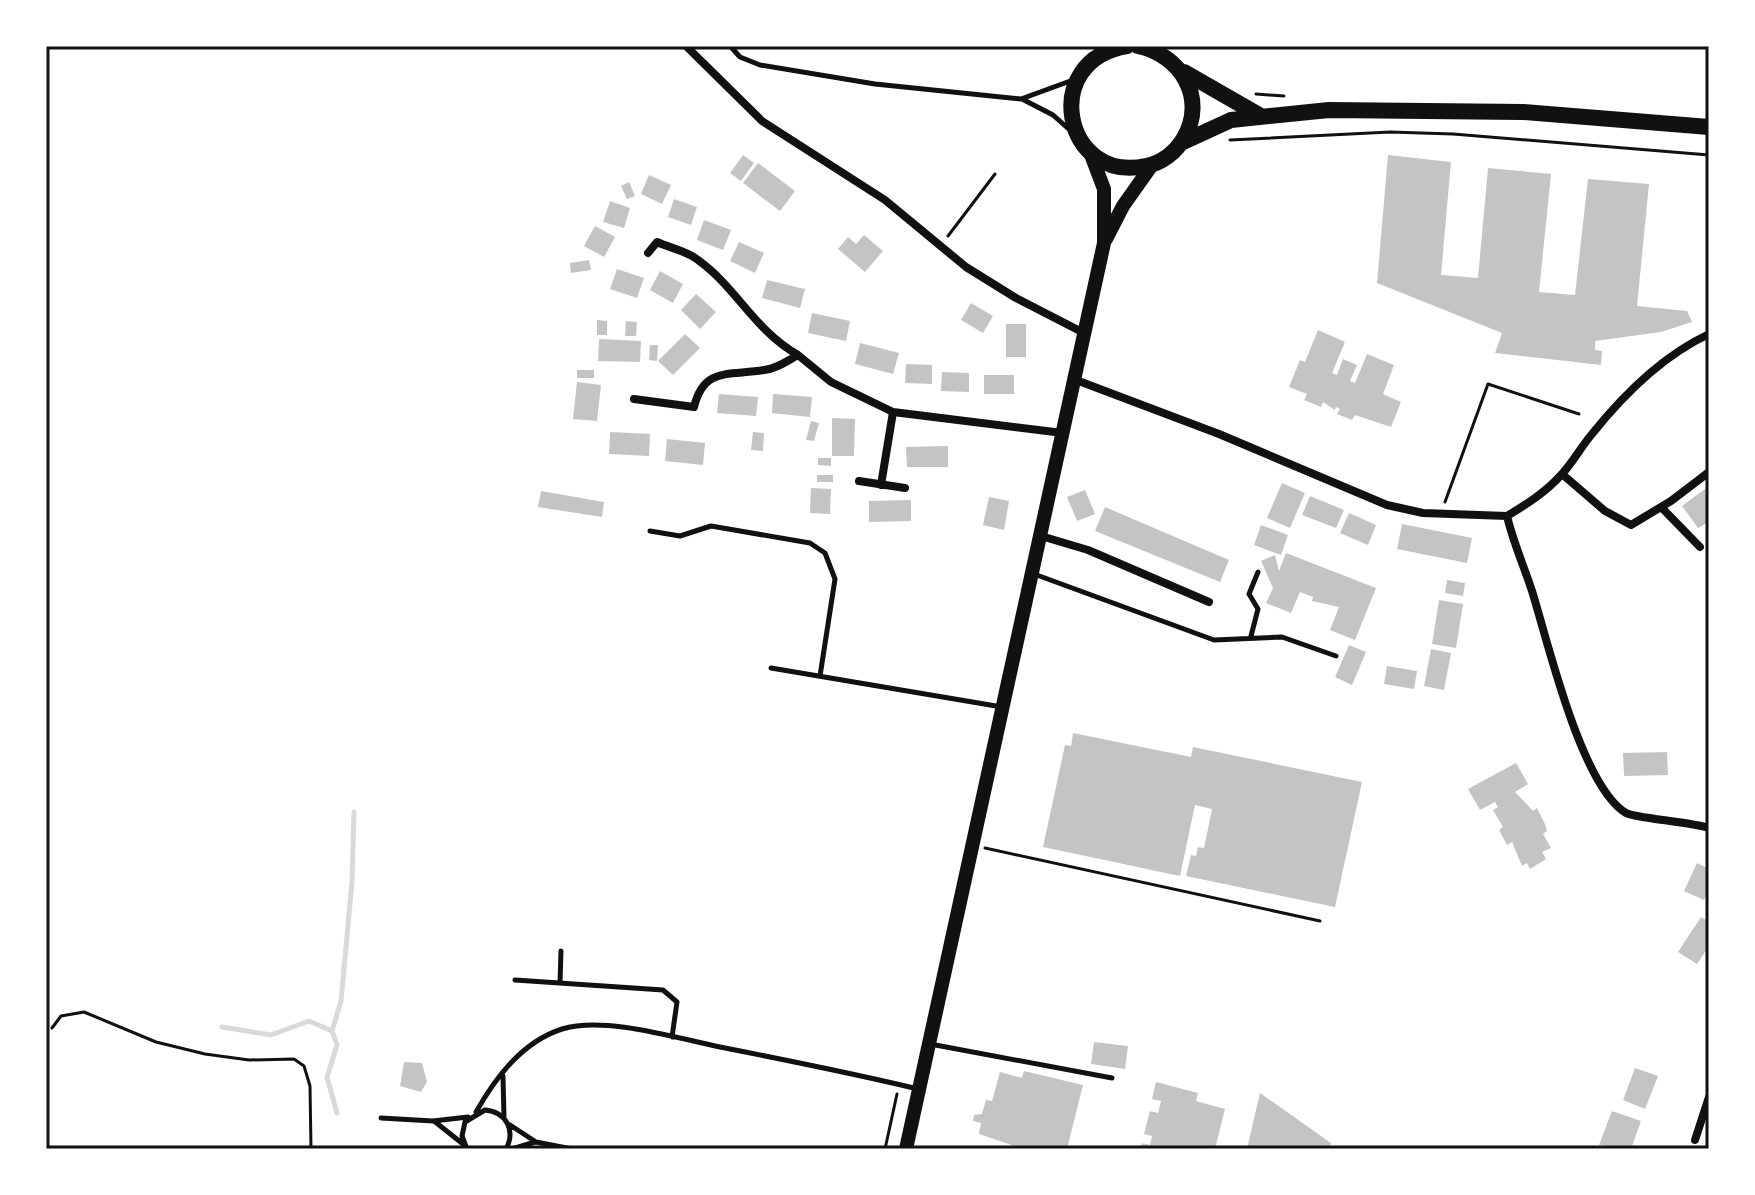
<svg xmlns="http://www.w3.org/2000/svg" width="1755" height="1195" viewBox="0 0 1755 1195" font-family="'PT Sans Narrow',sans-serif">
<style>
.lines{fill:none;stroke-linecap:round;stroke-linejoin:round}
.stream{stroke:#d9d9d9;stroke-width:5}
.building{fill:#c4c4c4}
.path{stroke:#111;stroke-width:3}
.service{stroke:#111;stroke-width:5}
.minor{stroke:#111;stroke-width:8}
.secondary{stroke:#111;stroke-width:14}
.primary{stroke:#111;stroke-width:16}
.neatline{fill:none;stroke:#111;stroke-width:3}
</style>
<rect width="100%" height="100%" fill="#fff"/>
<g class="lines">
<!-- stream -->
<path class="stream" d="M222 1027 271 1035 309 1021 332 1031
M337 1113 327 1077 337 1045 332 1031 341 1001 352 882 354 812"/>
</g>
<!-- building -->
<path class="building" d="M743 155 754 163 741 181 730 173Z
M1388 155 1451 162 1441 275 1478 278 1488 168 1551 174 1539 292 1575 295 1588 179 1649 184 1637 306 1687 311 1692 322 1661 332 1595 341V350L1602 351 1601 365 1495 353 1502 333 1377 283Z
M758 163 795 191 780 211 743 183Z
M649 175 671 185 662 204 641 194Z
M629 182 635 196 627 199 621 186Z
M674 199 697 207 691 225 668 217Z
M610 201 630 208 624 228 603 222Z
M704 220 731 230 723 250 697 240Z
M595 226 615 237 604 257 584 246Z
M864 235 883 251 865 272 838 249 848 237 856 244Z
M739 242 764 253 755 273 730 261Z
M589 260 591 270 571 273 570 263Z
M617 269 644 278 637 298 610 289Z
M660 271 683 284 673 303 650 290Z
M767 280 805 289 800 308 762 298Z
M696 294 716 312 700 329 681 310Z
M971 303 993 316 983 333 961 320Z
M812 313 850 321 846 341 808 333Z
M597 320 607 321V335H597Z
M626 321 637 322 636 336H625Z
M1006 324H1026V357H1006Z
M1318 330 1345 342 1332 373 1337 375 1343 359 1357 365 1350 381 1355 383 1367 354 1394 365 1383 394 1401 402 1391 427 1355 415 1352 420 1337 414 1340 409 1336 407 1335 410 1323 402 1321 407 1304 400 1307 394 1289 387 1300 360 1305 362Z
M685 334 700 348 673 375 658 361Z
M599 339 641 341 640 362 598 361Z
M860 343 899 353 893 374 855 364Z
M650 345H658L657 361 649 360Z
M906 364 932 365V384L905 383Z
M577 370H594V378H577Z
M942 372 969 373V392L941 391Z
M984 375H1014V394H984Z
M577 382 601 385 597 421 573 419Z
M719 394 758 397 756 416 717 413Z
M773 394 812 397 810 417 772 413Z
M832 418 855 419 854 456H832Z
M811 421 819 423 814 441 806 440Z
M610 432 650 434 649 456 609 454Z
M753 432 764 433 763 451 751 450Z
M667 439 705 443 703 465 665 461Z
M948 446V467H907L906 447Z
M818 458H831V466L818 465Z
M817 475H833V482H817Z
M1282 483 1305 493 1290 528 1267 518Z
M1709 486V522L1698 528 1682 506Z
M811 488 831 489 830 514 810 513Z
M1085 490 1095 514 1077 521 1067 497Z
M541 491 604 502 602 517 538 507Z
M1310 496 1344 510 1336 528 1302 515Z
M989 497 1009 501 1004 530 983 525Z
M911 500V521L869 522V501Z
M1105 507 1229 560 1220 582 1095 531Z
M1349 513 1376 525 1368 545 1340 533Z
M1402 524 1472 538 1467 563 1397 549Z
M1261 525 1288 535 1281 555 1254 545Z
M1286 553 1376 588 1355 640 1330 630 1339 607 1312 601 1313 597 1300 592 1291 613 1266 603 1273 588 1261 561 1275 555 1279 571Z
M1447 580 1465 583 1463 596 1445 593Z
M1439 600 1463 604 1456 648 1432 644Z
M1349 645 1366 652 1352 685 1335 677Z
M1431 649 1451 653 1444 690 1424 686Z
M1387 666 1417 671 1414 689 1384 684Z
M1073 733 1191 757 1193 747 1362 782 1335 907 1186 876 1191 855 1196 856 1198 847 1204 848 1212 809 1195 805 1180 876 1043 847 1065 745 1071 746Z
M1667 752 1668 775 1624 776 1623 753Z
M1516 763 1528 784 1515 792 1533 811 1537 808 1545 824 1547 831 1543 834 1551 848 1542 852 1546 859 1530 869 1527 863 1522 866 1512 842 1507 845 1499 830 1503 827 1493 810 1498 807 1495 802 1480 810 1468 789Z
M1697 863 1709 869V889L1704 900 1684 891Z
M1701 917 1709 922V946L1697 964 1678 952Z
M1094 1042 1128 1046 1125 1069 1091 1064Z
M404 1062 422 1063 427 1082 421 1092 400 1086Z
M1635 1068 1658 1076 1645 1109 1623 1100Z
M1024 1071 1083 1085 1067 1149H1023L979 1134 981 1123 973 1121 974 1115 982 1114 986 1100 992 1101 1000 1072 1022 1078Z
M1156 1082 1198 1093 1196 1101 1225 1109 1215 1149H1141L1142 1143 1150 1145 1152 1136 1144 1134 1150 1111 1158 1113 1161 1101 1152 1099Z
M1260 1093 1331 1143 1329 1149H1247Z
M1612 1111 1641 1121 1631 1149 1599 1145Z"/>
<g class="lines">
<!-- path -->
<path class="path" d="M1256 94 1284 96
M1230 140 1390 132 1453 134 1709 155
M948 236 995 174
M1445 502 1488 384 1579 414
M985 848 1320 921
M52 1028 61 1016 84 1012 156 1042 205 1054 249 1060 294 1059 304 1066 310 1086 311 1149
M885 1149 897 1094"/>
<!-- service -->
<path class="service" d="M730 46 740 57 760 65 875 84 1021 99 1073 80
M1022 99 1053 115 1071 131
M650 531 680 536 711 526 810 543 825 553 835 579 820 676
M1034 574 1214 640 1282 637 1336 656
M1251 636 1258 609 1249 594 1258 572
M771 668 1002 707
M515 980 663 990 677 1002 672 1037
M560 983 561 951
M930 1044 1112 1078
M503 1076 504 1118
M476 1112C496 1077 522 1042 562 1029 605 1016 676 1038 720 1047 786 1060 852 1073 918 1089
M381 1118 433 1121 468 1117
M434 1121 463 1144
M510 1125 536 1142 572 1149
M467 1149 462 1136 465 1122 485 1110C506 1112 516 1130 506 1149
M512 1149 535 1142"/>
<!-- minor -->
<path class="minor" d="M686 46 762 121 885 200 966 267 1016 298 1084 333
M648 253 657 242C670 248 687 251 698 260 737 288 754 330 798 355
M1076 380 1219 434 1387 505 1423 513 1507 516C1513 542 1524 566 1532 591 1548 642 1581 786 1626 813 1634 818 1691 822 1709 828
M634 399 694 407C704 366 730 376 764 370 776 369 787 361 798 355L831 382 893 412 1063 433
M1562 474 1605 511 1631 525 1671 501 1709 472
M859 481 905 488
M881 485 893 412
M1661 507 1700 547
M1507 516C1527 504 1546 492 1562 474 1573 462 1581 447 1592 434 1624 394 1662 356 1709 334
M1041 536 1088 550 1209 602
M1695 1140 1709 1097"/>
<!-- secondary -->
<path class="secondary" d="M1106 239 1123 206 1152 165
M906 1149 1104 243V189L1090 152"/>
<!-- primary -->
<path class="primary" d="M1127 46C1039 60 1063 184 1146 166 1162 163 1176 152 1184 138 1207 98 1181 55 1138 46
M1184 72 1259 115
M1181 143 1231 120 1329 110 1523 112 1709 127"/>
</g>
<!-- border -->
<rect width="1755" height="1195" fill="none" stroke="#ffffff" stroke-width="96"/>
<rect x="48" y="48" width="1659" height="1099" class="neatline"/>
</svg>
